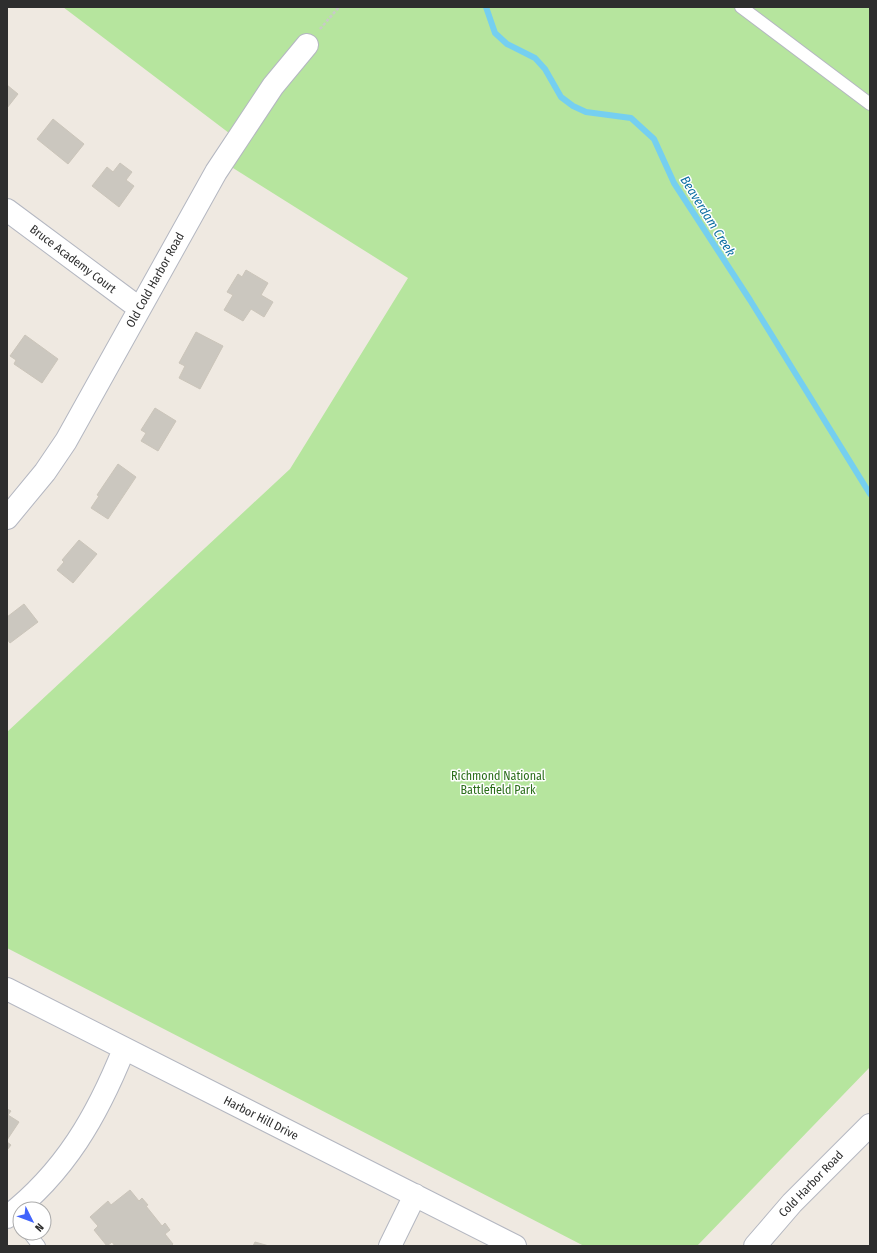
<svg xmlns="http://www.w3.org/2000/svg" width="877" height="1253" viewBox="0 0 877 1253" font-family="'Fira Sans Condensed',sans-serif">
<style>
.green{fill:#b6e59e}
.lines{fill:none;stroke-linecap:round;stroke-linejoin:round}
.stream{stroke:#75cff0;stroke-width:6}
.building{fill:#cbc7bf;stroke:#cbc5ba}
.service-casing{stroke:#b4b7c1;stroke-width:14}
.minor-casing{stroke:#b4b7c1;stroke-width:24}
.secondary-casing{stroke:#b4b7c1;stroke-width:24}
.path{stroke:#c9c9c9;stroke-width:2.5;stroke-dasharray:3 2;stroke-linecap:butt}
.service{stroke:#fff;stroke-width:12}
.minor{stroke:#fff;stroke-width:22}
.secondary{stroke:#fff;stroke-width:22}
.labels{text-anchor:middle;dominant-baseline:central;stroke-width:3;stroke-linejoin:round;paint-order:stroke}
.street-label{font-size:12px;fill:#2e2e2e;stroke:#fff}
.park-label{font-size:12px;fill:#2c6e1b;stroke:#fff}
.water-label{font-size:13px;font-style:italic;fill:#0d6fa3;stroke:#fff}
</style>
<rect width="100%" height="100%" fill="#efe9e1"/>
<!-- green -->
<path class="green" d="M63 7H870V1067L697 1246H584L7 948V732L290 469 408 278 233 168 229 133Z"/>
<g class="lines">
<!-- stream -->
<path class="stream" d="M486 7 495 33 507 44 535 58 545 69 561 97 573 106 586 112 631 118 654 139 674 183 750 300 870 494"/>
</g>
<!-- building -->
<path class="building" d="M7 85 18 94 7 108Z
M53 119 84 144 68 164 37 139Z
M120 163 132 172 126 180 134 186 119 207 92 186 107 167 113 172Z
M246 270 268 283 261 295 273 302 264 317 251 309 243 321 224 310 233 295 227 292 238 274 242 277Z
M196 332 223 346 200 389 179 378 185 366 179 363Z
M25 335 58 359 42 383 14 364 16 360 10 356Z
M155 408 176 421 158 451 141 441 146 433 141 430Z
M118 464 136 477 108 519 91 508 99 496 97 495Z
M79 540 97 554 73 583 57 570 64 562 62 560Z
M24 604 38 622 10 643 7 639V617Z
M7 1109 11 1111 8 1115 19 1122 7 1140Z
M7 1142 11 1145 7 1150Z
M130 1190 139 1201 142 1198 148 1205 146 1206 162 1226 165 1223 170 1230 165 1234 173 1244 171 1246H115L112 1242 107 1246 94 1230 98 1226 90 1217 108 1201 111 1205Z
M255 1242 269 1246H253Z"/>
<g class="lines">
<!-- service casing -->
<g class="service-casing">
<path id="service" d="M741 7 870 104
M29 1233 39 1246"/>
</g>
<!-- minor casing -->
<g class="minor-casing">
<path id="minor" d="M7 210 139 308
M7 518 45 472 66 441 216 172 273 86 307 45
M7 989 515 1246
M7 1217C65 1172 97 1116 124 1049
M390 1246 415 1195"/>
</g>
<!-- secondary casing -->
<g class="secondary-casing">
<path id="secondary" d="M755 1246 792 1203 870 1125"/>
</g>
<!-- path -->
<path class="path" d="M320 29 339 7"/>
<!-- service -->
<use href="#service" class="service"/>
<!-- minor -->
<use href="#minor" class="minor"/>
<!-- secondary -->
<use href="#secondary" class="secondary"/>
</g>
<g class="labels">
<!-- street labels -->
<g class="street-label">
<text transform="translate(73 259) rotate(37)">Bruce Academy Court</text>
<text transform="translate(155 280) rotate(-61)">Old Cold Harbor Road</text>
<text transform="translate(261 1118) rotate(27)">Harbor Hill Drive</text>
<text transform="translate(811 1184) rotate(-46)">Cold Harbor Road</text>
</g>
<!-- park labels -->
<g class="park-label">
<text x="498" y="776">Richmond National<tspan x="498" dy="14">Battlefield Park</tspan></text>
</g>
<!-- water labels -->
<g class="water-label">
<text transform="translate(708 216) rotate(58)">Beaverdam Creek</text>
</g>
</g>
<!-- border -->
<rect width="877" height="1253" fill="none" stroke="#2e2e2e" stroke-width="16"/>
<!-- north arrow -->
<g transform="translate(32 1221) rotate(132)"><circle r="19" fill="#ffffff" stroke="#ababab"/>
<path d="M0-3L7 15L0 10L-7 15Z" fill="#4264fb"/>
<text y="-6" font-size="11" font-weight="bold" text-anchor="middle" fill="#2e2e2e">N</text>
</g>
</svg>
